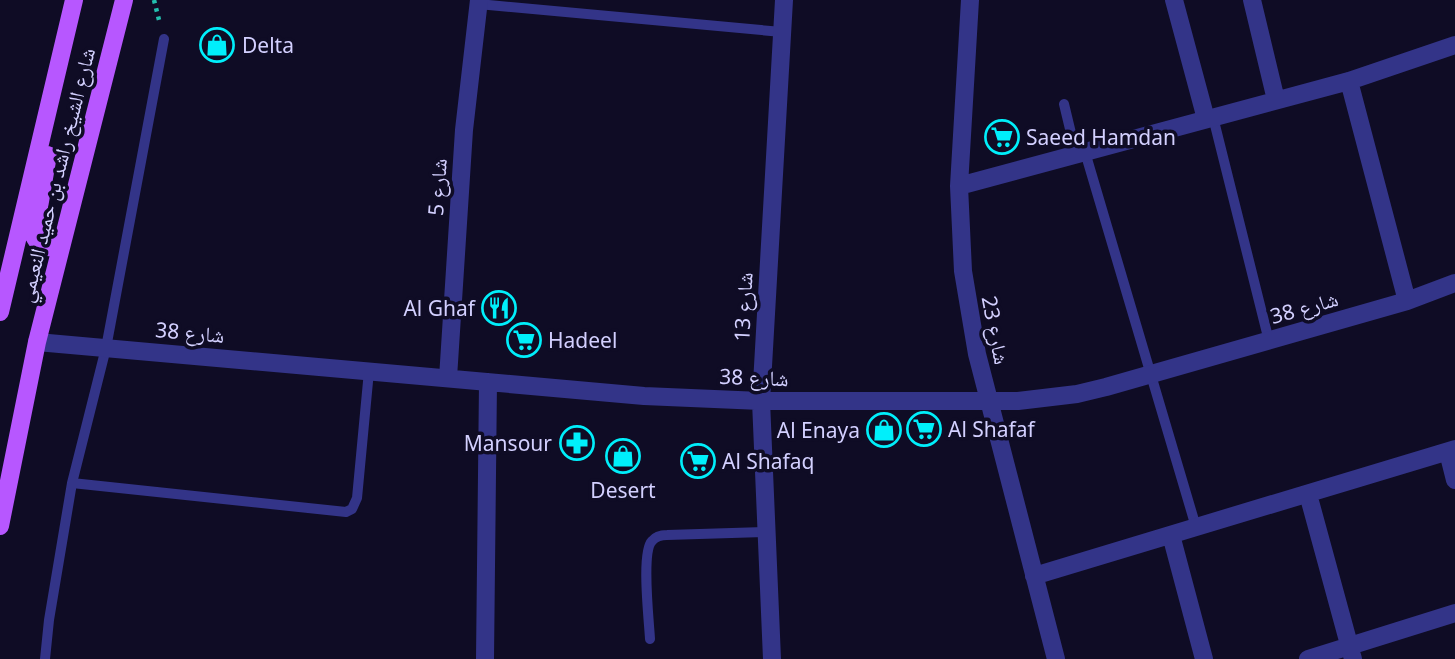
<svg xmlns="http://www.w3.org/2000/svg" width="1455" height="659" viewBox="0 0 1455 659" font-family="'Noto Sans','Noto Naskh Arabic',sans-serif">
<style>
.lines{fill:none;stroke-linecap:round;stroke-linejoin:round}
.path{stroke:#23bfae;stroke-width:4.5;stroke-dasharray:3.5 5;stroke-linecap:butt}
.service{stroke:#333488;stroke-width:10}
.minor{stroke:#333488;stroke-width:18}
.primary{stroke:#b757ff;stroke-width:18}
.labels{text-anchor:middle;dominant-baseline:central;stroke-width:7;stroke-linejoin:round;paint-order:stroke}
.poi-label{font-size:21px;fill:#d3d0ff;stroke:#0f0c25;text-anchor:start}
.street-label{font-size:21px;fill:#d3d0ff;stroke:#0f0c25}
</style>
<rect width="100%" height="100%" fill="#0f0c25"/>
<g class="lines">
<!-- path -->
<path class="path" d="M154 0 160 24"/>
<!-- service -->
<path class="service" d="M478 4 782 32
M1064 104 1076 154
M1213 117 1269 341
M1085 152 1196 527
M72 483 346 512 352 509 357 498 369 371
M650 639C649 620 641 552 652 541 656 536 662 535 667 535L767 532
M45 659 49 620 72 483 106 348 164 39"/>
<!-- minor -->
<path class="minor" d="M970 0 959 186 963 271 977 354 1056 659
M1174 0 1206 119
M1252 0 1276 100
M1349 81 1407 301
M959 186 1349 81 1455 45
M37 342 644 396 761 401H1018L1077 394 1106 387 1407 301 1455 283
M448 378 464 130 479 0
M1448 452 1455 480
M1308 494 1353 659
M1171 535 1204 659
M1034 576 1455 449
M485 659 488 382
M772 659 761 401 784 0
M1308 659 1455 613"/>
<!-- primary -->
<path class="primary" d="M48 155 34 236C41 250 54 251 63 238
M0 312 74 0
M0 526 37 342 124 0"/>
</g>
<!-- icons -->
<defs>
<g id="shop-ring" transform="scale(1.75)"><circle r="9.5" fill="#0f0c25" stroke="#00effb" stroke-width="1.5"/><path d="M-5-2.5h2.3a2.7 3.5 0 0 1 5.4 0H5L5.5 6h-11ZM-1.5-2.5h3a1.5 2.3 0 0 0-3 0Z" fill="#00effb"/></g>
<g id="supermarket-ring" transform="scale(1.75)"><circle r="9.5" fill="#0f0c25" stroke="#00effb" stroke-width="1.5"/><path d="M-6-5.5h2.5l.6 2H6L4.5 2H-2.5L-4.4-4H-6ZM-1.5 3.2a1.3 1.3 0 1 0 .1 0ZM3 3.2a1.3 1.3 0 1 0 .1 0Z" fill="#00effb"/></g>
<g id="restaurant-ring" transform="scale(1.75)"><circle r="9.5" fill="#0f0c25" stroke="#00effb" stroke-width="1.5"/><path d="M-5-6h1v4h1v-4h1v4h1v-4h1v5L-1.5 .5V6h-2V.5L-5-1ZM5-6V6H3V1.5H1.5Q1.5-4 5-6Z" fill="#00effb"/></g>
<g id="pharmacy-ring" transform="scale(1.75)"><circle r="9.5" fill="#0f0c25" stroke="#00effb" stroke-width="1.5"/><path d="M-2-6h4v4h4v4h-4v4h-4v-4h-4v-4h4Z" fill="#00effb"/></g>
</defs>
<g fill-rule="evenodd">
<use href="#shop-ring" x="217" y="45"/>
<use href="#supermarket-ring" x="1002" y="137"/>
<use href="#restaurant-ring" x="499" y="308"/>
<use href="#supermarket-ring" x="524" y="340"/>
<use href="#supermarket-ring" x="924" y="429"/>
<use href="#shop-ring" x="884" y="430"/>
<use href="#pharmacy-ring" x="577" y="443"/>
<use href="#shop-ring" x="623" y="456"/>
<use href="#supermarket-ring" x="698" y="461"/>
</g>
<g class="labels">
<!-- poi labels -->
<g class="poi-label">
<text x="242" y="45">Delta</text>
<text x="1026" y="137">Saeed Hamdan</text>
<text x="475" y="308" text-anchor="end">Al Ghaf</text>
<text x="548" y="340">Hadeel</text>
<text x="948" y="429">Al Shafaf</text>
<text x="860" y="430" text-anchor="end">Al Enaya</text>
<text x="552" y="443" text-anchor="end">Mansour</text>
<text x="722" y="461">Al Shafaq</text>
<text x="623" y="490" text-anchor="middle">Desert</text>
</g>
<!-- street labels -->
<g class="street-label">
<text transform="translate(56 175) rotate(-76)">شارع الشيخ راشد بن حميد النعيمي</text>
<text transform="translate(437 187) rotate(-86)">شارع 5</text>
<text transform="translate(743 307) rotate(-87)">شارع 13</text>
<text transform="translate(1304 307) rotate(-16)">شارع 38</text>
<text transform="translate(996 330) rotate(79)">شارع 23</text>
<text transform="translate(190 332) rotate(5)">شارع 38</text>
<text transform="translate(754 377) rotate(2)">شارع 38</text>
</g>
</g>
</svg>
